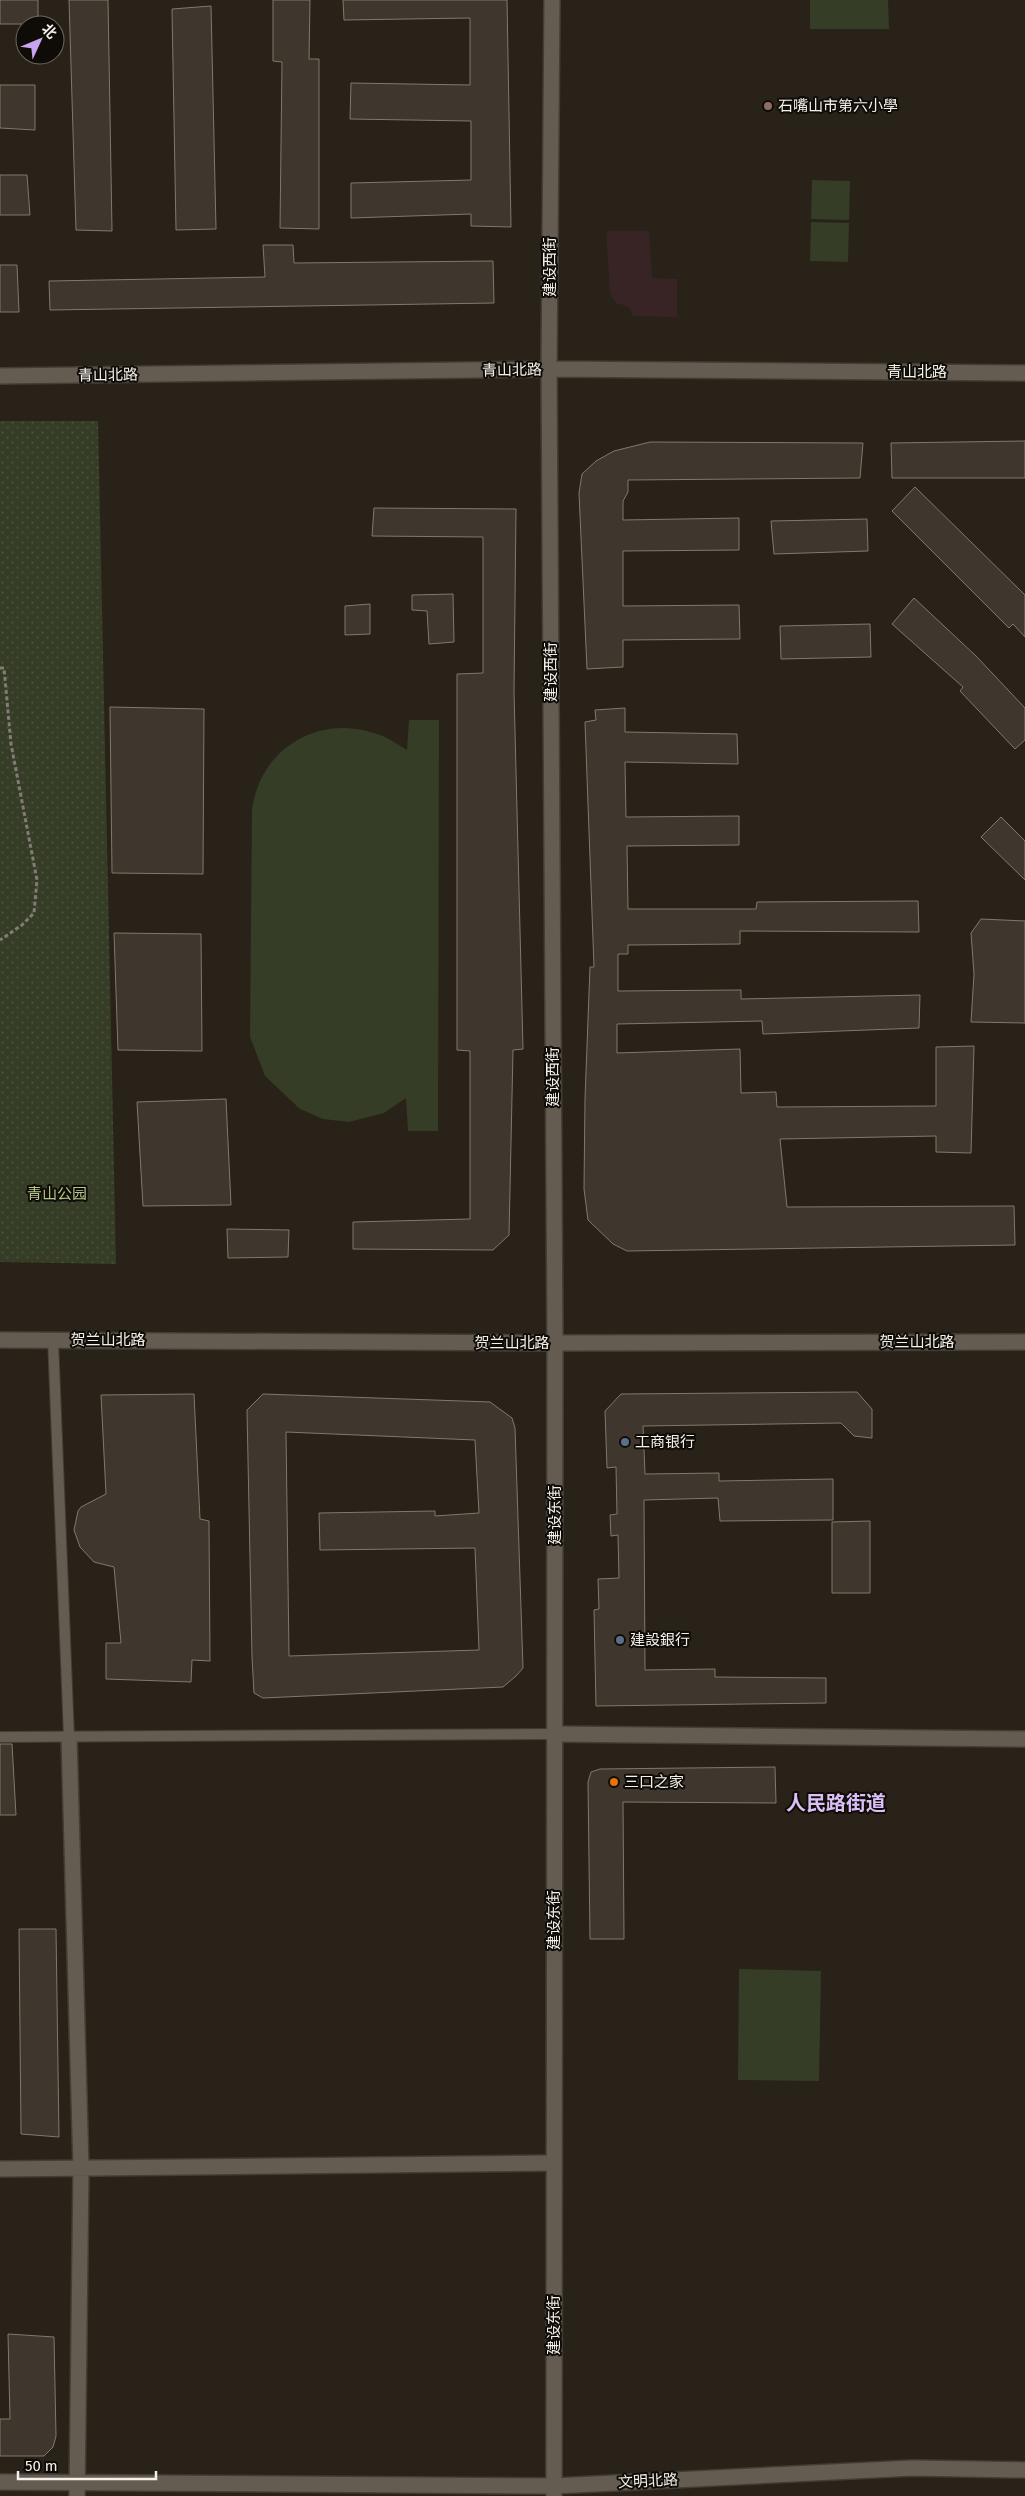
<svg xmlns="http://www.w3.org/2000/svg" width="1025" height="2496" viewBox="0 0 1025 2496" font-family="'Fira Sans','Noto Sans SC',sans-serif">
<style>
.commercial{fill:#382425}
.park{fill:url(#park-dots)}
.pitch{fill:#353d26}
.building{fill:#3f372d;stroke:#81796c;fill-rule:evenodd}
.lines{fill:none;stroke-linecap:round;stroke-linejoin:round}
.service-casing{stroke:#433d36;stroke-width:12}
.minor-casing{stroke:#433d36;stroke-width:18}
.tertiary-casing{stroke:#433d36;stroke-width:18}
.secondary-casing{stroke:#433d36;stroke-width:18}
.path{stroke:#827c74;stroke-width:3;stroke-dasharray:4 2.5;stroke-linecap:butt}
.service{stroke:#645c50;stroke-width:10}
.minor{stroke:#645c50;stroke-width:15}
.tertiary{stroke:#645c50;stroke-width:15}
.secondary{stroke:#645c50;stroke-width:15}
.education-dot{fill:#8d6e63;stroke:#0f0c08;stroke-width:2}
.service-dot{fill:#5c6f8a;stroke:#0f0c08;stroke-width:2}
.food-dot{fill:#e8710a;stroke:#0f0c08;stroke-width:2}
.labels{text-anchor:middle;dominant-baseline:central;stroke-width:4;stroke-linejoin:round;paint-order:stroke}
.poi-label{font-size:15px;fill:#f4f0e9;stroke:#0f0c08;text-anchor:start}
.street-label{font-size:15px;fill:#f4f0e9;stroke:#0f0c08}
.park-label{font-size:15px;fill:#b4c88b;stroke:#0f0c08}
.district-label{font-size:20px;font-weight:bold;fill:#dac0f7;stroke:#0f0c08}
</style>
<defs>
<pattern id="park-dots" width="8" height="8" patternUnits="userSpaceOnUse" patternTransform="scale(1.25)"><rect width="8" height="8" fill="#353d26"/><path d="M2 2h.1M6 6h.1" fill="none" stroke="#49503b" stroke-width="1.8" stroke-linecap="round"/></pattern>
</defs>
<rect width="100%" height="100%" fill="#292218"/>
<!-- commercial -->
<path class="commercial" d="M606 231H649L652 278 677 279V317L633 316 629 307 616 303 610 293Z"/>
<!-- park -->
<path class="park" d="M0 421H98L116 1264 0 1262Z"/>
<!-- pitch -->
<path class="pitch" d="M810 0H888L889 29H810Z
M812 180 850 181 849 220 811 219Z
M811 222 849 223 848 262 810 261Z
M409 720H439L438 1131H408L406 1098 384 1113 349 1122 323 1119 300 1109 265 1076 250 1037 252 810C260 747 321 712 380 735 389 738 398 745 407 750Z
M739 1969 821 1971 819 2081 738 2080Z"/>
<!-- building -->
<path class="building" d="M0 0H38V24H0Z
M69 0H108L112 231 76 230Z
M273 0H310L309 59H319V229L280 228 282 62 273 61Z
M343 0H507L511 227 471 226V214L351 218V183L471 180V121L350 119 351 83 470 85V18L344 20Z
M211 6 216 229 176 230 172 9Z
M0 85H35V130L0 128Z
M0 175H27L30 215H0Z
M263 245H293L294 263 493 261 494 303 50 310 49 281 265 277Z
M0 265H17L19 312H0Z
M1025 441V478H892L891 443Z
M650 442 863 443 860 478 628 480V492L623 501V520L739 518V550L623 551V606L739 605 740 639 623 640V667L587 669 579 493 582 474 596 461 614 451Z
M915 487 1025 595V637L1013 624 1009 628 892 511Z
M374 508 516 509 514 691 523 1049 513 1050 509 1235 493 1250 353 1249V1222L470 1219V1051L457 1050V674L483 673V537L372 536Z
M867 519 868 551 774 554 771 521Z
M453 594 454 642 429 644 427 611 412 610V595Z
M914 598 976 656 1025 708V740L1015 749 960 691 963 687 892 624Z
M370 604V634L345 635V606Z
M870 624 871 657 781 659 780 626Z
M110 707 204 709 203 874 112 873Z
M625 708V732L737 734 738 764 625 762 626 817 739 816V845L627 846 628 909H756L757 902 918 901 919 932 740 931V944L628 945V954H618V991L741 990V999L920 995 919 1028 763 1034 762 1021 617 1024V1053L740 1049 741 1093 776 1092 777 1107 936 1106V1047L974 1046 971 1153 936 1152V1136L780 1139 787 1207 1014 1206 1015 1245 627 1251 613 1244 588 1220 584 1189 585 1099 590 967H594L585 722 596 720 595 710Z
M1001 817 1025 841V880L981 837Z
M981 919 1025 921V1023L971 1022 974 974 971 933Z
M114 933 201 934 202 1051 118 1050Z
M226 1099 231 1205 143 1206 137 1102Z
M227 1229 289 1230 288 1257 228 1258Z
M857 1392 872 1409V1438L854 1436 841 1423 643 1426 645 1474 719 1473V1481L833 1479V1520L720 1521 718 1498 644 1500 645 1670 715 1669V1677L826 1678V1703L596 1706 594 1610 599 1609 598 1579 619 1578 618 1535 611 1536 610 1515 617 1514 616 1467 607 1468 605 1411 621 1394Z
M194 1394 200 1519 209 1521 210 1661 192 1660 191 1682 106 1679V1643H121L114 1567 94 1562 80 1547 74 1530 78 1511 81 1507 106 1494 101 1395Z
M263 1394 490 1402 512 1418 515 1428 523 1668 516 1676 503 1687 263 1698 254 1693 252 1657 247 1410ZM286 1432 475 1440 479 1513 435 1516V1511L319 1513 320 1550 475 1548 479 1650 289 1656Z
M870 1521V1593H832V1522Z
M0 1744H12L16 1815H0Z
M775 1767 776 1803 623 1802 624 1939H590L588 1782 591 1772 600 1769Z
M19 1929H56L59 2137 21 2134Z
M8 2334 54 2337 56 2436 53 2447 44 2456H0V2419H10Z"/>
<g class="lines">
<!-- service casing -->
<g class="service-casing">
<path id="service" d="M53 1340 69 1737
M0 1737 554 1734"/>
</g>
<!-- minor casing -->
<g class="minor-casing">
<path id="minor" d="M554 1734 1025 1739
M69 1737 81 2168 77 2496
M0 2169 554 2163"/>
</g>
<!-- tertiary casing -->
<g class="tertiary-casing">
<path id="tertiary" d="M0 2482 554 2486 913 2468 1025 2470"/>
</g>
<!-- secondary casing -->
<g class="secondary-casing">
<path id="secondary" d="M552 0 549 369 555 1343 554 2496
M0 376 549 369 1025 373
M0 1340 555 1343 1025 1342"/>
</g>
<!-- path -->
<path class="path" d="M0 668H4L11 744 37 880 34 913 22 925 0 940"/>
<!-- service -->
<use href="#service" class="service"/>
<!-- minor -->
<use href="#minor" class="minor"/>
<!-- tertiary -->
<use href="#tertiary" class="tertiary"/>
<!-- secondary -->
<use href="#secondary" class="secondary"/>
</g>
<!-- markers -->
<circle class="education-dot" cx="768" cy="106" r="5"/>
<g class="service-dot">
<circle cx="625" cy="1442" r="5"/>
<circle cx="620" cy="1640" r="5"/>
</g>
<circle class="food-dot" cx="614" cy="1782" r="5"/>
<g class="labels">
<!-- poi labels -->
<g class="poi-label">
<text x="778" y="106">石嘴山市第六小學</text>
<text x="635" y="1442">工商银行</text>
<text x="630" y="1640">建設銀行</text>
<text x="624" y="1782">三口之家</text>
</g>
<!-- street labels -->
<g class="street-label">
<text transform="translate(550 267) rotate(-90)">建设西街</text>
<text transform="translate(512 370) rotate(-1)">青山北路</text>
<text x="917" y="372">青山北路</text>
<text transform="translate(108 375) rotate(-1)">青山北路</text>
<text transform="translate(551 672) rotate(-90)">建设西街</text>
<text transform="translate(553 1077) rotate(-90)">建设西街</text>
<text x="108" y="1340">贺兰山北路</text>
<text x="917" y="1342">贺兰山北路</text>
<text x="512" y="1343">贺兰山北路</text>
<text transform="translate(555 1515) rotate(-90)">建设东街</text>
<text transform="translate(554 1920) rotate(-90)">建设东街</text>
<text transform="translate(554 2325) rotate(-90)">建设东街</text>
<text transform="translate(648 2481) rotate(-3)">文明北路</text>
</g>
<!-- park labels -->
<g class="park-label">
<text x="57" y="1194">青山公园</text>
</g>
<!-- district labels -->
<g class="district-label">
<text x="836" y="1803">人民路街道</text>
</g>
</g>
<!-- north arrow -->
<g transform="translate(40 40) rotate(46)"><circle r="24" fill="#0f0c08" stroke="#6b6762"/>
<path d="M0-4L9 19L0 12L-9 19Z" fill="#c9a5ee"/>
<text y="-8" font-size="14" font-weight="bold" text-anchor="middle" fill="#f4f0e9">北</text>
</g>
<!-- scale -->
<path d="M18 2471v8h138v-8" fill="none" stroke="#f4f0e9" stroke-width="2.5"/>
<text x="25" y="2471" font-size="15" fill="#f4f0e9" stroke="#0f0c08" stroke-width="4" paint-order="stroke">50 m</text>
</svg>
